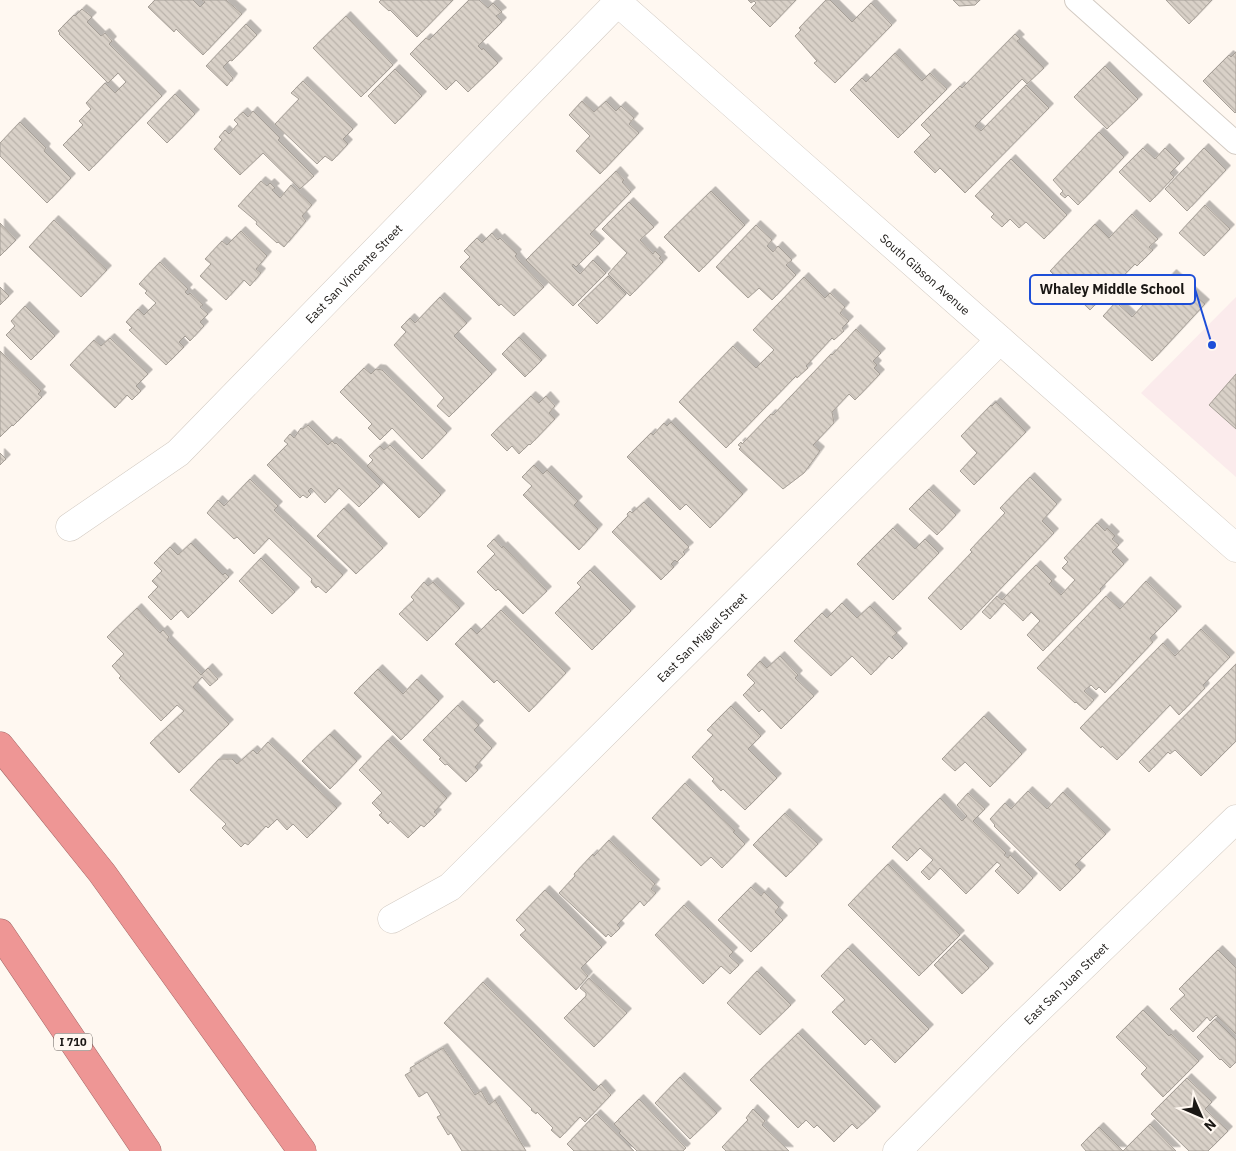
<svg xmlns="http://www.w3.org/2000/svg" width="1236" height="1151" viewBox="0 0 1236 1151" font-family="'IBM Plex Sans',sans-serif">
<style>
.education{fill:#fbebec}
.building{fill:url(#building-back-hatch);stroke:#a69f97;filter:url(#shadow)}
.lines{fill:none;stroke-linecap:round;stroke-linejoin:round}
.lane-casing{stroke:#d3cbc3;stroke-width:24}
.street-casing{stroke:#d3cbc3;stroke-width:29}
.secondary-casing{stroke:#d3cbc3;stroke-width:29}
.highway-casing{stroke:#a46a68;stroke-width:29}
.lane{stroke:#fff;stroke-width:22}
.street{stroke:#fff;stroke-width:28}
.secondary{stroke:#fff;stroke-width:28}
.highway{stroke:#ee9695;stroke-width:28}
.labels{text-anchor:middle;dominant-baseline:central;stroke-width:4;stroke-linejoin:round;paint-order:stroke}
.shield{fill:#fff8f1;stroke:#5f5b57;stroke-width:1}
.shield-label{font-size:11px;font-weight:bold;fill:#1b1815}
.street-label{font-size:12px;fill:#1b1815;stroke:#fff8f1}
.leader{fill:none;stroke:#1d4ed8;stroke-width:2}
.callout-dot{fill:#1d4ed8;stroke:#fff8f1;stroke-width:2}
.callout{fill:#fff8f1;stroke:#1d4ed8;stroke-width:2}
.callout-label{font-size:14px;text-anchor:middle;font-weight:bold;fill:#1b1815}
</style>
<defs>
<pattern id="building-back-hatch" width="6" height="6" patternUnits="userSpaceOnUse" patternTransform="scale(1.25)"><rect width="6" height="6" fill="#d9d1c8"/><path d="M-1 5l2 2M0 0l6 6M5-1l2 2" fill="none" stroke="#bab3ab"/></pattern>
<filter id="shadow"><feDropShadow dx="4.5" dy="-4.5" stdDeviation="0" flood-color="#0004"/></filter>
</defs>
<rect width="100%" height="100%" fill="#fff8f1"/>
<!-- education -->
<path class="education" d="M1236 297V477L1141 393Z"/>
<!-- building -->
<path class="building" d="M155 0H193L200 7 205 2 202 0H226L242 14 203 55 176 29 174 32 148 7Z
M381 0H453L417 37 390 10 389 11 379 2Z
M469 0H479L488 8 493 3 502 12 496 16 502 22 478 46 482 50 483 48 498 63 468 92 456 80 446 90 410 54 426 38 429 40Z
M748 0H796L770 27 751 8 756 3 754 1 751 3Z
M826 0H830L852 22 871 3 892 25 835 83 814 63 817 61 795 36 801 30 799 28Z
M953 0H980L975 5 959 6Z
M1166 0H1212L1189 24Z
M82 9 92 17 87 22 101 36 105 33 112 41 109 44 162 96 89 171 63 145 83 125 79 121 91 109 86 103 105 83 115 93 126 82 118 73 108 83 59 34 60 33 58 31 74 15 75 16Z
M346 16 393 65 361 97 313 48Z
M246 24 257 35 232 61 230 60 223 67 233 78 227 86 206 66Z
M1015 34 1020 39 1017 41 1044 68 1027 84 1022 79 975 126 981 131 1026 85 1049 108 965 193 940 168 935 173 914 152 931 135 921 125 960 86 962 88Z
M1236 52V112L1235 113 1203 81 1229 55 1231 57Z
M895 53 922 81 930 73 947 89 898 138 850 90 862 78 866 82Z
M1105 66 1138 99 1107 129 1074 97Z
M395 69 422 96 395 124 368 96Z
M303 81 353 129 343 139 348 144 332 161 325 156 317 164 275 124 299 99 291 93Z
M175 94 195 114 167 143 147 123Z
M582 101 594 112 606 101 616 111 621 106 634 118 629 124 639 133 600 174 576 151 590 136 569 115Z
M253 111 280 138 278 140 314 176 300 189 263 153 240 175 214 149 222 140 219 137 225 130 229 134 238 124 234 120 243 112 248 117Z
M20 122 46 148 44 151 71 178 47 203 0 156V143Z
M1099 132 1124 157 1078 205 1068 195 1065 198 1060 194 1063 191 1053 180Z
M1143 148 1155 159 1165 148 1180 163 1170 173 1174 177 1150 202 1119 172Z
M1204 148 1226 170 1187 211 1165 189Z
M1011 159 1067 215 1044 239 1026 222 1019 228 1010 219 1002 227 991 217 994 214 975 196Z
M616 171 624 180 622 182 631 192 590 234 600 243 576 267 573 264 572 266 580 274 593 260 606 273 573 306 526 260Z
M261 181 267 186 270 183 275 188 272 190 280 198 291 185 312 205 302 216 306 221 284 247 278 242 277 243 256 224 257 222 238 206Z
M711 191 745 225 699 272 664 237Z
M629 202 654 227 640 240 653 254 655 251 661 257 659 258 663 262 630 296 608 274 627 253 602 229Z
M1205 205 1230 229 1204 256 1179 233Z
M1132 214 1158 239 1149 247 1153 250 1137 266 1135 264 1090 310 1050 271 1095 224 1109 238Z
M54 220 107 270 81 297 29 247Z
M0 223 16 240 0 256Z
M756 225 772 240 767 246 773 252 778 246 792 260 786 265 796 275 772 300 759 288 748 298 716 267Z
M241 231 267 256 256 269 261 273 250 286 244 280 226 300 200 276 211 264 205 259 222 241 227 245Z
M492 233 498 240 500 238 517 254 515 256 519 261 544 287 514 316 501 304 499 306 460 267 470 257 464 251 477 238 482 243Z
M160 262 188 289 185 292 188 295 190 293 203 305 200 307 208 314 200 322 204 326 190 341 185 336 179 342 184 347 166 365 129 330 132 328 126 322 138 309 144 315 156 303 145 293 147 291 139 284Z
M1172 274 1205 304 1152 361 1103 316 1116 302 1132 317Z
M608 276 626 294 597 324 578 305Z
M804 277 825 298 830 293 845 307 840 313 849 321 842 328 844 331 834 340 832 338 806 366 808 368 797 378 796 376 726 448 679 402 733 346 756 368 774 350 753 330Z
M0 287 9 296 0 305Z
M440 297 467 323 454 336 492 374 449 417 437 406 444 398 394 345 406 332 401 327 410 318 415 323Z
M25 306 55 336 31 360 6 335 15 326 11 321Z
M856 329 881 353 873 361 877 365 874 368 880 374 855 400 849 394 832 412 834 423 813 445 820 451 804 473 783 489 739 449 741 447 738 445 741 442 742 444 771 414 773 415 831 354 832 355Z
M519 337 542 360 525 377 502 354Z
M110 338 148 374 136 386 141 391 132 400 127 395 115 408 70 365 94 340 101 346Z
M0 351 41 391 38 394 42 397 13 426 12 425 0 437Z
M364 368 371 374 376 369 382 370 447 433 422 459 392 428 380 440 368 428 372 424 340 392Z
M1236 374V429L1209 405Z
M531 396 539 403 546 396 555 406 549 413 555 419 530 445 529 444 519 454 512 446 507 451 491 435Z
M996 402 1026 432 974 485 960 471 977 453 961 436 991 405 992 406Z
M671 422 743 494 710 528 686 504 680 510 627 457 651 433 653 435 664 423 667 426Z
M308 425 328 445 332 441 335 444 336 443 380 486 359 507 339 488 325 503 311 488 308 491 311 494 307 498 303 495 300 498 267 465 288 444 284 441 290 434 294 438 301 428 303 429Z
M390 445 441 495 419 518 367 466 373 460 369 456 380 446 384 450Z
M0 453 6 459 0 465Z
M534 465 543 474 547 470 578 501 574 505 598 529 579 550 523 495 532 486 522 477Z
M1030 477 1057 504 1042 521 1054 533 961 630 928 598 972 552 970 550 1005 513 1000 508Z
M250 479 278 506 274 510 343 575 326 593 318 586 316 588 311 582 312 579 269 538 254 554 237 537 234 539 207 513 218 500 224 506Z
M929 489 956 515 937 535 909 509Z
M644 502 689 547 683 552 685 554 677 562 675 560 671 564 674 567 661 580 612 532 628 516 627 514 630 511 632 513Z
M344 508 383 548 356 574 317 536Z
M1097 523 1105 531 1107 528 1115 536 1112 539 1119 545 1112 552 1124 564 1100 589 1101 591 1043 651 1027 635 1040 621 1031 612 1023 621 1004 603 990 619 982 612 997 596 1002 600 1036 565 1052 581 1049 584 1061 595 1075 580 1062 568 1068 562 1064 558Z
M893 528 915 549 925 539 939 553 893 600 857 564Z
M494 539 502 548 503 546 547 591 523 614 498 589 496 591 477 572 495 554 487 546Z
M191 543 223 575 225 573 229 577 188 618 181 610 171 620 148 597 158 587 152 581 162 571 154 563 170 547 178 555Z
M261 558 295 592 272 614 239 581Z
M590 570 631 611 592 650 555 613 581 587 577 583Z
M1146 581 1177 611 1150 638 1153 642 1105 693 1099 687 1096 690 1091 685 1084 691 1094 700 1085 710 1076 702 1075 703 1037 668 1106 596 1120 609Z
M424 582 428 586 433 582 460 608 427 641 399 614 414 600 411 597Z
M842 603 857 618 870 606 897 633 892 637 903 648 892 659 889 656 871 675 852 656 831 676 794 641 822 613 827 618Z
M137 608 160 633 163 630 169 637 167 640 201 675 208 668 218 679 210 686 202 677 193 687 229 724 179 773 150 743 184 711 177 705 161 721 119 678 121 676 112 666 124 654 107 637Z
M501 610 566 673 529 712 497 680 494 683 455 644 471 628 477 634Z
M1201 629 1230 657 1203 685 1205 688 1179 715 1170 705 1117 760 1102 746 1101 748 1080 728 1163 643 1175 656Z
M780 656 798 675 795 678 814 696 781 729 762 709 759 712 743 695 755 683 747 675 760 661 767 668Z
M1236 664V741L1201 776 1175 750 1170 754 1168 752 1149 772 1139 762Z
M378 669 403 694 417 679 439 701 401 740 354 693Z
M458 705 479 725 474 730 492 748 475 767 478 770 466 782 447 764 445 765 439 759 441 758 423 740Z
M731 706 761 736 748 749 777 778 745 810 723 789 721 791 712 781 714 779 692 757 713 735 707 730Z
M984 716 1022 754 990 787 965 762 955 771 942 759Z
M330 734 357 761 330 789 302 761Z
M388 740 447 798 434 812 437 814 424 827 421 825 408 838 390 821 388 824 379 815 382 813 372 803 382 793 359 770Z
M268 742 337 808 307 838 293 824 287 830 277 819 268 828 266 826 248 845 245 843 241 847 222 828 226 824 190 790 219 759H232L237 764 253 750 257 754Z
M685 783 735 831 733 832 745 844 722 868 711 857 701 866 652 818Z
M1028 791 1047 809 1063 792 1106 834 1075 865 1081 870 1060 891 994 826 995 825 990 819 1005 803 1011 809Z
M968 793 985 809 973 821 1006 853 1004 855 1008 858 1010 855 1033 878 1018 894 995 871 1001 865 997 862 966 894 940 868 929 880 921 872 933 860 920 848 907 861 892 847 940 798 962 821 967 816 957 805Z
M785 813 818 844 786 877 753 845Z
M609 840 655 884 651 889 656 893 644 906 640 901 617 925 620 928 611 937 608 934 606 937 559 893 575 876 574 874 593 854 594 856Z
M888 864 960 935 919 976 848 905Z
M751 887 761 896 764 892 779 907 775 912 783 920 751 952 718 920Z
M545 890 602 947 581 968 588 976 576 990 520 935 526 930 516 920Z
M684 905 733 952 729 956 739 965 730 974 721 966 703 984 655 935Z
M960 939 989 968 962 994 934 965Z
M848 948 929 1029 895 1063 871 1039 865 1045 832 1012 845 1000 821 976Z
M1218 950 1236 968V1034L1216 1015 1210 1021 1207 1017 1193 1032 1170 1009 1185 995 1179 989Z
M757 971 791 1005 760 1035 727 1003Z
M589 978 627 1013 594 1047 564 1018 586 996V993L580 988Z
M483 982 594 1091 601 1084 611 1095 585 1122 580 1117 560 1138 551 1130 553 1128 537 1112 536 1114 531 1110 532 1109 444 1023Z
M1143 1010 1169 1036 1171 1034 1199 1061 1163 1097 1141 1074 1147 1068 1116 1037Z
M1215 1019 1236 1040V1062L1230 1068 1221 1059 1220 1060 1197 1037Z
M798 1033 876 1111 857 1129 852 1124 834 1142 817 1125 814 1128 806 1120 798 1128 750 1080Z
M443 1048 475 1095 481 1091 489 1105 495 1100 526 1151H462L451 1133 448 1135 437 1117 441 1115 427 1092 419 1097 405 1075 412 1071 410 1068Z
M680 1077 717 1113 690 1139 655 1103Z
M1187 1078 1212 1102 1205 1109 1228 1131 1208 1151H1189L1151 1114Z
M639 1099 686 1148 683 1151H637L619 1133 621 1131 614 1124Z
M753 1109 765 1121 762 1125 789 1151H726L722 1147 748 1120 746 1118Z
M596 1114 634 1151H574L567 1144Z
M1150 1124 1176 1151H1123Z
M1099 1127 1123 1151H1086L1081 1145Z"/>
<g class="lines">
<!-- lane casing -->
<g class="lane-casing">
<path id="lane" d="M1076 0 1236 143"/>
</g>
<!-- street casing -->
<g class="street-casing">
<g id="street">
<path id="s1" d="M70 527 178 453 620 0"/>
<path id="s2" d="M392 919 450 887 1000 340"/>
<path id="s3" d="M897 1151 1013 1034 1236 819"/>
</g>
</g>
<!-- secondary casing -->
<g class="secondary-casing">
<g id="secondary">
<path id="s4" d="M615 0 1236 548"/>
</g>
</g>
<!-- highway casing -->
<g class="highway-casing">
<path id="highway" d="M0 746 102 873 302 1151
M0 933 147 1151"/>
</g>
<!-- lane -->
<use href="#lane" class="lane"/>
<!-- street -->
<use href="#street" class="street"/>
<!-- secondary -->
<use href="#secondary" class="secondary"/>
<!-- highway -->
<use href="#highway" class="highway"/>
</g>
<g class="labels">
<!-- shield labels -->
<rect class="shield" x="54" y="1033.5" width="38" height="17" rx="4"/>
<g class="shield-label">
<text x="73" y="1042">I 710</text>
</g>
<!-- street labels -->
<g class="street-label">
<text stroke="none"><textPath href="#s1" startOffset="382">East San Vincente Street</textPath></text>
<text stroke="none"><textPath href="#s4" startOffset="414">South Gibson Avenue</textPath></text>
<text stroke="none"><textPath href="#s2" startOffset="421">East San Miguel Street</textPath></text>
<text stroke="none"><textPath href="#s3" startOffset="238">East San Juan Street</textPath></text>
</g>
</g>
<!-- callouts -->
<path class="leader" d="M1212 345L1195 289"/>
<circle class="callout-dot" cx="1212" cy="345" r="5"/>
<rect class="callout" x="1030" y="275" width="165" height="29" rx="5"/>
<g class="callout-label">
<text x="1112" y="294">Whaley Middle School</text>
</g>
<!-- north arrow -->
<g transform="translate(1201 1116) rotate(135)" stroke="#fff8f1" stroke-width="4" paint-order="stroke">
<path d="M0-4L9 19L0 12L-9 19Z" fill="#1b1815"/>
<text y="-8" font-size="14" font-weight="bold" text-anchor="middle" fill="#1b1815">N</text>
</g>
</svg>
